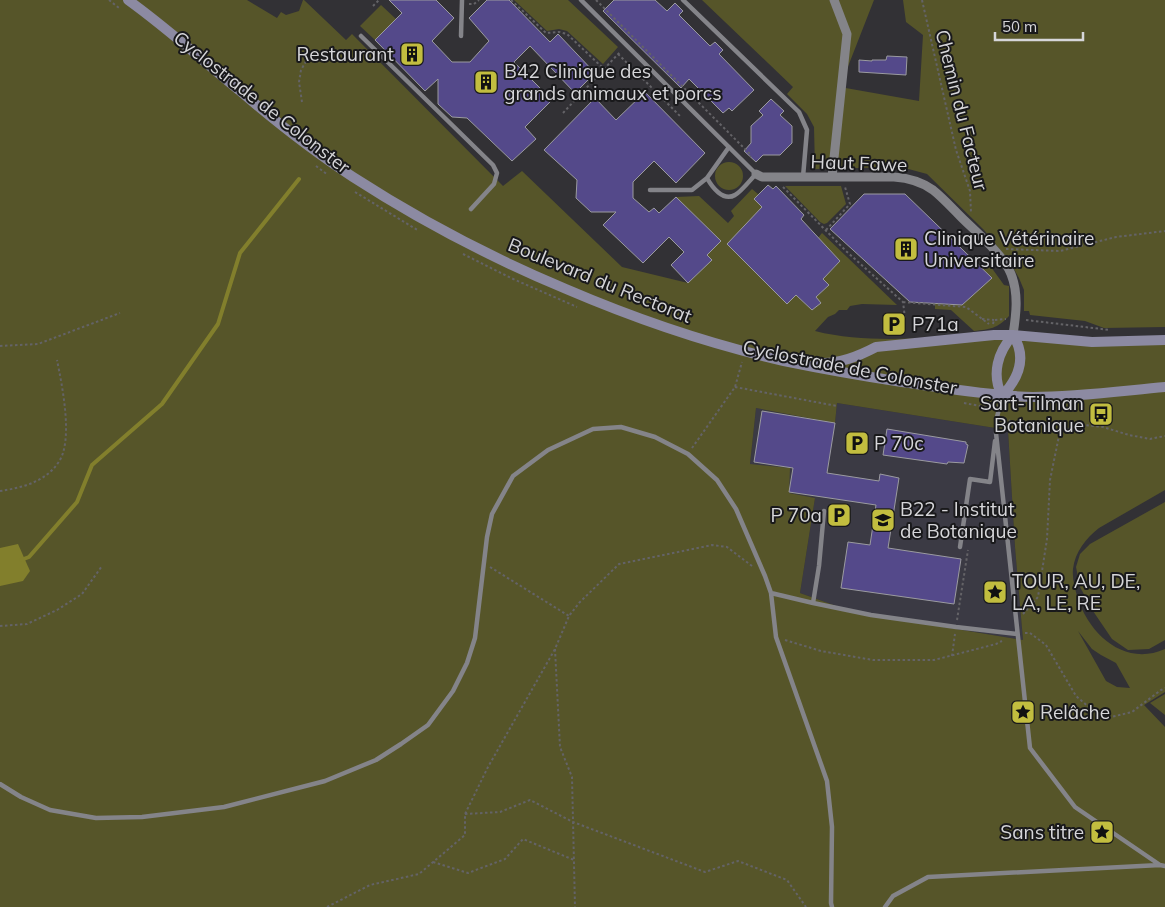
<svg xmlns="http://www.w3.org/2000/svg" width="1165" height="907" viewBox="0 0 1165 907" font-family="Mulish,sans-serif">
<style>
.built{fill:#3b3a44}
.green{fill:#565529;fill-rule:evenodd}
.water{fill:#827f2c}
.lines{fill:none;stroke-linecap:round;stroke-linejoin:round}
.stream{stroke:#827f2c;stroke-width:4}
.building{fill:#54498a;stroke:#9b9ba0}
.path{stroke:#646367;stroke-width:2;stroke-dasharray:2.5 2.5;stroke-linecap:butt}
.service{stroke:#848489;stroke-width:4.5}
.minor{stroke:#848489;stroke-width:9}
.secondary{stroke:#8c8aa2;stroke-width:10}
.labels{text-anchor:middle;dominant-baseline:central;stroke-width:4;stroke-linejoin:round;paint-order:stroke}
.poi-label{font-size:19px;fill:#d6d6d9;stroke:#19191b;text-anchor:start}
.street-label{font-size:19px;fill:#d6d6d9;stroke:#19191b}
</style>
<rect width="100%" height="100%" fill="#323135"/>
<!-- built -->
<path class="built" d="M837 403 1008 430 1015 547 1023 640 853 612 800 593 815 498 788 493 750 464 756 408 835 423Z"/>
<!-- green -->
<path class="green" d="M0 0H247L277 18 281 12 286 15 299 11 303 0H304L346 40 352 34 503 186 522 171 622 267 688 283 711 260 707 255 720 241 676 197 699 196 728 223 734 216 731 211 752 189 758 194 755 200 765 205 729 246 786 303 796 295 812 310 820 303 816 297 829 285 820 275 831 271 840 261 818 238 822 233 897 305 862 304 850 306 847 310H839L835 314 828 317 815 331C866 344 918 337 970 337 1035 337 1100 339 1165 340V490L1099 528C1086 538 1075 552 1073 569 1072 579 1075 589 1078 599 1090 635 1125 667 1165 649V692L1144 705 1165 727V907H0ZM837 403 1008 430 1015 547 1023 640 853 612 800 593 815 498 789 493 790 468 750 464 756 408 835 423ZM1078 631 1092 649 1101 655 1116 663 1130 688 1117 687 1106 681Z
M514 0H568L618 47 603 64 567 31 559 29 547 31Z
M702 0H874L840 87 919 101 923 35 906 22 903 0H1165V327L1104 328 1085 321 1030 315 1029 311H1024V290L1019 278 1010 262 984 230 927 174 901 167 815 169 814 127 807 114 787 94 793 87Z
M381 5 396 19 375 40 360 26Z
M715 176a14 14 0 1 1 28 0a14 14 0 1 1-28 0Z
M785 186H841L846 204 827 223 824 224 820 222Z
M985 266 991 267 1004 285 1009 286V316C997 329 990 329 974 331L951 310 935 309V304L962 305 991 278 982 268Z
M1165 502V640L1149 649 1128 650 1112 639 1093 611 1080 587 1076 567 1080 554 1090 544Z
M1165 694V715L1150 703Z"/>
<!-- water -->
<path class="water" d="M18 544 30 571 23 581 0 586V548Z"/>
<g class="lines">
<!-- stream -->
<path class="stream" d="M21 560 29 557 77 502 92 465 162 404 218 324 240 253 299 179"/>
</g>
<!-- building -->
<path class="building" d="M389 0H436L454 18 432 41 452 62H470L489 41 469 18 487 0H509L550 42 558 34 595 73 575 93 530 46 514 62 552 100 525 127 536 139 512 161 467 118 452 117 438 104V79L425 91 375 40 402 13Z
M614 0H655L667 11 675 3 683 11 679 15 710 46 715 42 723 50 719 54 754 90 732 111 729 108 723 113 689 79 681 88 603 11Z
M887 56 907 57 906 75 859 72V60L872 61V60H886Z
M645 92 705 153 676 183 654 161 633 182V198L649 212 654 208 659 213 676 197 721 241 707 255 712 260 688 283 671 265 684 252 669 237 643 263 603 225 616 212H591L576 198 577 180 544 150 595 98 616 120Z
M771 99 784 111 780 115 792 126V143L780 155H763L756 162 744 151 751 143V126L763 115 759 111Z
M768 185 773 189 776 186 804 215 801 219 840 261 823 279 829 285 816 297 821 303 812 310 796 295 787 304 727 244 762 207 754 199Z
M864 194H905L992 278 962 305 910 302 830 229Z
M762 411 835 423 827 473 879 481 880 474 899 478 888 548 961 559 954 604 841 588 848 542 870 545 876 505 789 492 793 468 754 462Z
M887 429 966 442V444L968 445 964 463 948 462 947 464 883 455Z"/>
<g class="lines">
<!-- path -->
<path class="path" d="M109 0 119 8
M511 0 546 33 559 32 567 34 604 69 621 51
M596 0 751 155 750 157
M922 0 956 150 970 191 971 212
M469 4H474L479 0
M373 6 379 0
M618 54 681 117
M302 102 299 82 301 70 312 51
M563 113 604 69
M316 166 328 175
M783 187 846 251 903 302 905 318
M355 192 419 231
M826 230 850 204 845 187
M1006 249 1060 251 1116 237 1165 231
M463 254 511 278 577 307
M903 302 966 307 989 324
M982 319 994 320
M1026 320 1110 330
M993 324 994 320 1006 319
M0 346 38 344 120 313
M735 387 837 406
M964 403 991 408
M1004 419 1041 431H1060L1084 425 1103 427 1129 435 1150 439 1165 436
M692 448 735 387 742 362
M0 491C21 488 45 482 58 463 74 442 62 385 57 360
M490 567 569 616
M1023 614 1038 597 1047 539 1050 480 1060 431
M957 620 968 550
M0 626 27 624 57 610 82 594 102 566
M1025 633H1030L1046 645 1076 696 1103 719 1132 712 1161 690 1165 688
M785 640 821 651 873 660H934L996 644 1002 641
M555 649 560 747 572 777 575 907
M952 656 955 634
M465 814 500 812 530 800 573 822 705 872 738 861 787 880 806 907
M433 862 468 873 505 859 523 839 574 860
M327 907 370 885 419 874 465 835V814L488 767 555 649 569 616 579 603 619 564 712 545 727 547 752 566"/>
<!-- service -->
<path class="service" d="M581 0 756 174C751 179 741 192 735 195 723 202 712 187 707 178L729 147
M683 0 799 112 807 130 803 177
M361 36 493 165 497 173 494 184 471 209
M461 36 462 0
M650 190H692L707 178
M1002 397 997 417 996 433 1030 748 1075 807 1160 865 1165 866
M824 511 819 566 813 603 871 615 956 627 1017 634
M960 547 970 479 990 482 995 441
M771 593 776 637 827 781 832 827 831 903 832 907
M0 784 21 797 50 810 96 818 142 817 224 807 325 781 376 760 401 744 428 725 453 691 467 663 475 638 487 537 492 514 513 476 548 450 593 429 621 427 655 437 688 454 717 480 736 509 765 576 771 593 813 603
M885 907 893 896 928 877 1160 865"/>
<!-- minor -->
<path class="minor" d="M756 174 762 177H894C908 178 922 182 933 190 943 198 952 208 961 217 977 233 1003 254 1011 274 1019 294 1016 315 1013 335
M832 177 847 34 834 0"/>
<!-- secondary -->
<path class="secondary" d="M128 0C167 28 202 60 239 90 275 121 313 151 353 177 421 221 492 258 566 289 636 319 709 344 784 361 823 369 863 376 902 382 946 388 990 396 1033 397 1077 397 1121 391 1165 387
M821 363C840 364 859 356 876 347L994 335H1013L1092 342 1165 340
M1002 396C1019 378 1027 357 1013 335
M1002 396C991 374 998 352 1013 335"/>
</g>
<!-- icons -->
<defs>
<g id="building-square" transform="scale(1.25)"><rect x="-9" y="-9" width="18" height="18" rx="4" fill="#c2bd3f" stroke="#19191b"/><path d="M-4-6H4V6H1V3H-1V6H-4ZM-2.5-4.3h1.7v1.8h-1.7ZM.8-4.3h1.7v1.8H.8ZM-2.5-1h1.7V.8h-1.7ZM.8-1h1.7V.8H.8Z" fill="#111"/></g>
<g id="parking-square" transform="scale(1.25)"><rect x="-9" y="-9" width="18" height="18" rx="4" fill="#c2bd3f" stroke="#19191b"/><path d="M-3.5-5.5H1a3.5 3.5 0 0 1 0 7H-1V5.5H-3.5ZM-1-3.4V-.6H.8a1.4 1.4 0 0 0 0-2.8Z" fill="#111"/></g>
<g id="bus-square" transform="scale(1.25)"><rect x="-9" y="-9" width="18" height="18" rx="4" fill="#c2bd3f" stroke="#19191b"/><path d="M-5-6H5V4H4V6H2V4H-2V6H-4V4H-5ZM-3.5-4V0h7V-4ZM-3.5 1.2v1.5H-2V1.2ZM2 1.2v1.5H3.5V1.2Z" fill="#111"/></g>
<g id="university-square" transform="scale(1.25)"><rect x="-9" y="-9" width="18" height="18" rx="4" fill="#c2bd3f" stroke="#19191b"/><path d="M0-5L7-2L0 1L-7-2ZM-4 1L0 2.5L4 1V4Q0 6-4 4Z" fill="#111"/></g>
<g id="sight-square" transform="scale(1.25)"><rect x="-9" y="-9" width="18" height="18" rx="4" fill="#c2bd3f" stroke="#19191b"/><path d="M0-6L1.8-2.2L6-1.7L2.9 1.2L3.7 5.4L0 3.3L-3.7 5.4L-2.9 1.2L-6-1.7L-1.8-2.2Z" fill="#111"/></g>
</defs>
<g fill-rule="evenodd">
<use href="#building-square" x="412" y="54"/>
<use href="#building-square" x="486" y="82"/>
<use href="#building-square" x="906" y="249"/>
<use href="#parking-square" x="894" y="324"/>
<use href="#bus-square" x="1101" y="414"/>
<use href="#parking-square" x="857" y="443"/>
<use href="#parking-square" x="839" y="515"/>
<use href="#university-square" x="883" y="520"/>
<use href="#sight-square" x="995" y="592"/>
<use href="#sight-square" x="1023" y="712"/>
<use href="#sight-square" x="1102" y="832"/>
</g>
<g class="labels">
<!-- poi labels -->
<g class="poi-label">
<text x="394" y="54" text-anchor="end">Restaurant</text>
<text x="504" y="71">B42 Clinique des<tspan x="504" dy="22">grands animaux et porcs</tspan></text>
<text x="924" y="238">Clinique Vétérinaire<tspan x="924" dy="22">Universitaire</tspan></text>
<text x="912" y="324">P71a</text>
<text x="1084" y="403" text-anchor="end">Sart-Tilman<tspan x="1084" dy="22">Botanique</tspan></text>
<text x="874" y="443">P 70c</text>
<text x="900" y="509">B22 - Institut<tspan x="900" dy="22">de Botanique</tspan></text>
<text x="822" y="515" text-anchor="end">P 70a</text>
<text x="1012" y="581">TOUR, AU, DE,<tspan x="1012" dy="22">LA, LE, RE</tspan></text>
<text x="1040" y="712">Relâche</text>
<text x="1084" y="832" text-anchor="end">Sans titre</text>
</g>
<!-- street labels -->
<g class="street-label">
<text transform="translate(262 102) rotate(38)">Cyclostrade de Colonster</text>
<text transform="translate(962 110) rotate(76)">Chemin du Facteur</text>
<text transform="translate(859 163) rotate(2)">Haut Fawe</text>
<text transform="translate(600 280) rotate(22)">Boulevard du Rectorat</text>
<text transform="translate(850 367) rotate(11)">Cyclostrade de Colonster</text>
</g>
</g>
<!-- scale -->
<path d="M995 32v8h88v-8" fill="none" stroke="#d6d6d9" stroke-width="2.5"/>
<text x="1002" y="32" font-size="15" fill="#d6d6d9" stroke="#19191b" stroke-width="4" paint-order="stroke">50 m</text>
</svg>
